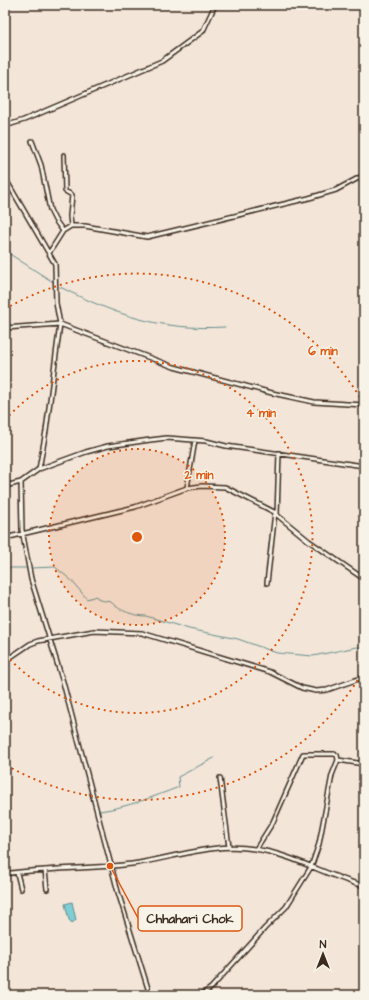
<svg xmlns="http://www.w3.org/2000/svg" width="369" height="1000" viewBox="0 0 369 1000" font-family="'Architects Daughter',sans-serif">
<style>
.water{fill:#7ecfd5;stroke:#638d8c}
.lines{fill:none;stroke-linecap:round;stroke-linejoin:round}
.stream{stroke:#638d8c;stroke-width:1}
.minor-casing{stroke:#3b2a1e;stroke-width:6}
.minor{stroke:#f7f3e8;stroke-width:3}
.ring{fill:none;stroke:#df570d;stroke-width:2;stroke-dasharray:2 4}
.centre{fill:#df570d;stroke:#f7f3e8;stroke-width:2}
.ring-label{font-size:12px;text-anchor:middle;font-weight:bold;fill:#df570d;stroke:#f7f3e8;stroke-width:3;stroke-linejoin:round;paint-order:stroke}
.leader{fill:none;stroke:#df570d;stroke-width:1.5}
.callout-dot{fill:#df570d;stroke:#f7f3e8;stroke-width:1.5}
.callout{fill:#f7f3e8;stroke:#df570d;stroke-width:1.5}
.callout-label{font-size:13px;text-anchor:middle;font-weight:bold;fill:#3b2a1e}
</style>
<rect width="100%" height="100%" fill="#f3e5d8"/>
<filter id="ink" filterUnits="userSpaceOnUse"><feTurbulence type="fractalNoise" baseFrequency=".025" numOctaves="2"/><feDisplacementMap in="SourceGraphic" scale="8" xChannelSelector="R" yChannelSelector="G"/><feConvolveMatrix kernelMatrix="1 2 1 2 8 2 1 2 1" color-interpolation-filters="sRGB"/></filter>
<g filter="url(#ink)">
<!-- water -->
<path class="water" d="M72 902 76 920 72 923 69 920 65 904Z"/>
<g class="lines">
<!-- stream -->
<path class="stream" d="M5 251 53 282
M60 287C116 315 161 331 225 327
M5 568H26
M31 568 55 567 71 580 87 599 96 596 99 600 111 602C119 611 135 616 146 616L189 629 238 639 277 653 313 656 357 647 364 648
M100 811C128 807 153 797 179 787L178 777 214 758"/>
<!-- minor casing -->
<g class="minor-casing">
<path id="minor" d="M5 126 24 120 162 61 203 31 215 5
M32 141 41 165 50 210 55 220 63 231
M64 155 65 191 72 195 70 216 71 226
M5 178 55 264 56 303 60 324 46 431 39 469 21 482 22 530 31 579 63 682 118 892 150 995
M49 253 63 231 71 226H85L147 237 309 198 336 190 364 175
M5 328 60 324 174 367 272 393 314 402 364 405
M279 453 277 515 309 541 364 579
M39 469 86 452 108 446 150 440 167 438 206 441 226 446 364 466
M5 486 21 482
M187 488 195 440
M5 538 135 507 187 488 202 486 225 487 276 513
M267 583 275 512
M5 661 30 644 38 641 94 631 142 633 270 672 302 688 316 691 327 690 364 677
M220 778 229 847
M256 849 273 822 303 754H334L337 755 338 760
M45 870 47 889
M17 873 21 889
M5 874C47 868 90 869 132 864 173 858 213 842 255 849 294 855 327 876 364 886
M201 995 211 988 265 928 286 907 311 867 319 844 332 775 338 760 364 764"/>
</g>
<!-- minor -->
<use href="#minor" class="minor"/>
</g>
</g>
<!-- distance rings -->
<circle cx="137" cy="537" r="88" fill="#df570d" fill-opacity=".12"/>
<g class="ring">
<circle cx="137" cy="537" r="88"/>
<path d="M5 420A176 176 0 1 1 5 654"/>
<path d="M364 670A263 263 0 0 1 6 765M5 309A263 263 0 0 1 364 404"/>
</g>
<circle cx="137" cy="537" r="6" class="centre"/>
<g class="ring-label">
<text x="323" y="355">6 min</text>
<text x="261" y="417">4 min</text>
<text x="199" y="479">2 min</text>
</g>
<!-- callouts -->
<path class="leader" d="M110 866L138 918"/>
<circle class="callout-dot" cx="110" cy="866" r="4"/>
<rect class="callout" x="138" y="906" width="104" height="25" rx="4"/>
<g class="callout-label">
<text x="190" y="923">Chhahari Chok</text>
</g>
<!-- margin -->
<rect width="369" height="1000" fill="none" stroke="#f7f3e8" stroke-width="20"/>
<rect x="10" y="10" width="349" height="980" fill="none" stroke="#3b2a1e" stroke-width="1.5" filter="url(#ink)"/>
<!-- north arrow -->
<g transform="translate(323 954)" stroke="#f7f3e8" stroke-width="3" paint-order="stroke">
<path d="M0-3L7 15L0 10L-7 15Z" fill="#3b2a1e"/>
<text y="-6" font-size="11" font-weight="bold" text-anchor="middle" fill="#3b2a1e">N</text>
</g>
</svg>
